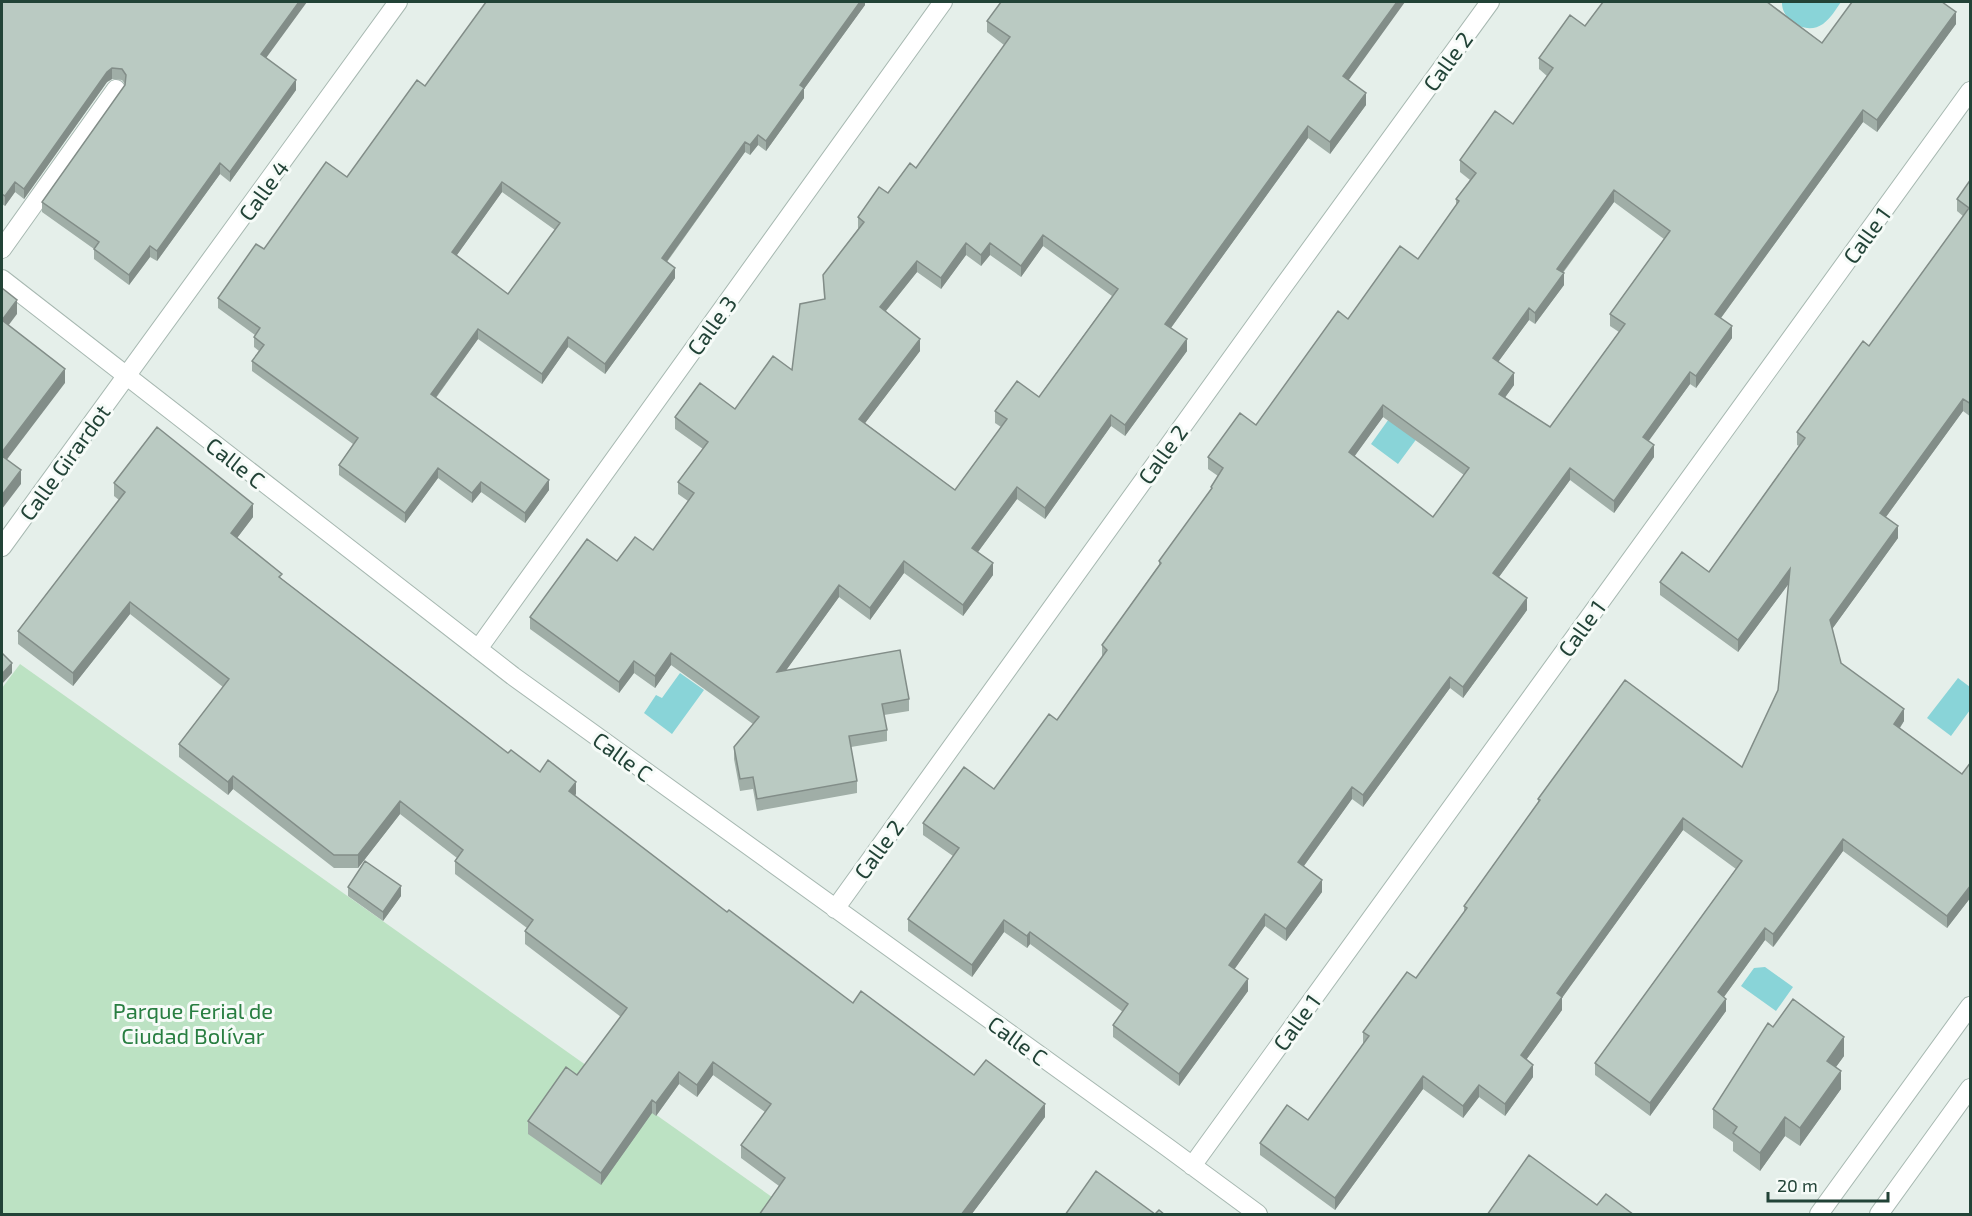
<svg xmlns="http://www.w3.org/2000/svg" width="1972" height="1216" viewBox="0 0 1972 1216" font-family="'Exo 2',sans-serif">
<style>
.green{fill:#bce2c3}
.water{fill:#89d4d8}
.lines{fill:none;stroke-linecap:round;stroke-linejoin:round}
.service-casing{stroke:#a7b8b1;stroke-width:20}
.minor-casing{stroke:#a7b8b1;stroke-width:20}
.tertiary-casing{stroke:#a7b8b1;stroke-width:20}
.service{stroke:#fff;stroke-width:18}
.minor{stroke:#fff;stroke-width:18}
.tertiary{stroke:#fff;stroke-width:18}
.wall{fill:#a0aea7;fill-rule:evenodd}
.shaded-wall{fill:#828d88}
.building{fill:#bacac2;stroke:#828d88;stroke-width:1.5;fill-rule:evenodd}
.labels{text-anchor:middle;dominant-baseline:central;stroke-width:6;stroke-linejoin:round;paint-order:stroke}
.street-label{font-size:22px;fill:#224337;stroke:#f6fbf8}
.park-label{font-size:22px;fill:#287e41;stroke:#f6fbf8}
</style>
<rect width="100%" height="100%" fill="#e5efea"/>
<!-- green -->
<path class="green" d="M20 664 796 1214H2V688Z"/>
<!-- water -->
<path class="water" d="M1782 2H1841C1836 9 1831 18 1823 24 1806 36 1781 20 1782 2Z
M1401 402 1429 422 1398 464 1371 444Z
M680 673 704 690 672 734 644 713 656 695 662 698Z
M1958 678 1970 687V710L1951 736 1927 718Z
M1765 967 1793 987 1776 1011 1741 986 1754 968Z"/>
<g class="lines">
<!-- service casing -->
<g class="service-casing">
<path id="service" d="M2 249 116 89"/>
</g>
<!-- minor casing -->
<g class="minor-casing">
<path id="minor" d="M2 279 513 676 1167 1147 1258 1214
M2 547 398 2
M478 649 943 2
M835 909 1277 295 1490 2
M1192 1166 1970 91"/>
</g>
<!-- tertiary casing -->
<g class="tertiary-casing">
<path id="tertiary" d="M1819 1214 1970 1006
M1879 1214 1970 1088"/>
</g>
<!-- service -->
<use href="#service" class="service"/>
<!-- minor -->
<use href="#minor" class="minor"/>
<!-- tertiary -->
<use href="#tertiary" class="tertiary"/>
</g>
<!-- wall -->
<path class="wall" d="M2 2 266 58 296 90 230 182 220 174 157 261 150 257 129 285 94 259V249L42 212V202L125 85V84L122 80 112 79 107 82 24 199 15 192 5 206 2 204Z
M865 2V5L804 89V98L766 151 758 145 750 155 745 152 667 262 675 278 605 374 568 347 542 384 478 339 436 398 549 490 525 523 481 492 472 503 438 478 405 523 339 475V465L353 444 252 371V361L259 351 254 347V337L255 335 218 308V298L264 249 347 177 425 86ZM502 192 555 230 508 294 456 256Z
M1603 2H1768L1822 43 1944 3 1956 24 1877 132 1863 122 1721 318 1732 338 1696 388 1690 384 1648 441 1654 457 1614 513 1570 480 1499 577 1527 610 1463 698 1450 688 1363 807 1352 799 1304 866 1322 892 1286 941 1265 926 1234 969 1248 991 1179 1086 1113 1037V1025L1123 1012 1030 944 1027 948 1004 932 972 977 908 931V919L953 856 923 835V823L994 789 1057 720 1102 658V645L1159 565V561L1211 490V487L1218 476 1208 469V457L1256 425 1348 319 1418 259 1456 205V199L1470 180 1460 172V160L1513 124 1547 76 1539 69V58L1585 26ZM1614 202 1664 239 1610 314V326L1619 332 1550 427 1505 397 1514 385 1498 362 1529 320 1535 324 1564 285 1563 273ZM1383 417 1464 475 1433 517 1354 456Z
M987 21 1348 80 1366 105 1330 154 1308 138 1203 283 1171 328 1187 351 1125 436 1111 426 1045 519 1017 499 978 552 993 575 963 616 904 573 870 620 839 597 786 670 909 699V711L884 715 887 730V741L851 747 857 781V793L757 811 753 789 740 791 734 759V747L753 724 671 665 655 688 634 673 619 693 530 629V617L617 561 653 550 688 501 678 494V482L703 449 675 429V417L735 409 792 370 824 299 823 275 858 229V217L888 193 916 168 1004 45 987 32ZM1043 246 1112 296 1039 397 995 411V423L1001 427 955 490 865 423 920 351 886 311 917 272 941 289 966 255 981 266 990 255 1021 277Z
M1971 179V417L1963 411 1886 517 1898 538 1832 629 1841 663 1904 721 1900 728 1962 774 1971 762V897L1947 928 1843 851 1775 945 1773 947 1765 940 1724 997 1726 1011 1650 1116 1595 1075V1063L1736 869 1683 830 1562 997V1010L1526 1060 1533 1077 1505 1116 1479 1097 1463 1118 1423 1089 1335 1210 1260 1155V1143L1308 1120 1363 1044V1032L1416 978 1464 912V906L1538 803V799L1742 767 1778 690 1789 583 1738 652 1660 595V582L1709 572 1799 446 1797 445V432L1869 346 1963 216 1957 211V199Z
M114 483 253 517 237 538 282 579 508 753 540 772 576 794 574 796 727 912 853 1003 1045 1117 971 1215H759L779 1186 741 1158V1145L765 1112 713 1075 697 1097 679 1084 656 1116 652 1113 601 1185 528 1134V1121L577 1075 621 1017 525 944V931L527 928 455 874V861L457 858 400 814 358 868H334L233 789 228 795 179 757V744L223 687 130 614 73 686 18 644V631L119 500 114 496Z
M348 887 401 896 383 921 348 896Z
M1773 1027 1844 1056 1836 1067 1841 1089 1800 1146 1785 1136 1760 1171 1733 1151V1142L1713 1128V1109Z"/>
<!-- shaded-wall -->
<path class="shaded-wall" d="M299 2H307L261 65V54Z
M860 2H865V5L804 89V98L766 151V141L800 85Z
M1397 2H1405L1343 88V76Z
M1956 12V24L1877 132V120Z
M112 68V79L107 82 24 199V189L107 72Z
M296 80V90L230 182V172Z
M1366 93V105L1330 154V142Z
M1863 110V122L1715 326V314Z
M1308 126V138L1165 336V324Z
M758 135V145L750 155V145Z
M745 142V152L662 268V258Z
M220 163V174L157 261V251Z
M15 182V192L5 206V196Z
M502 182V192L452 262V252Z
M1614 190V202L1557 280V269Z
M1043 235V246L1021 277V266Z
M966 243V255L941 289V278Z
M990 243V255L981 266V255Z
M150 246V257L129 285V275Z
M917 261V272L880 318V307Z
M675 268V278L605 374V364Z
M1564 273V285L1535 324V313Z
M17 300V314L2 334V320Z
M1529 308V320L1493 369V358Z
M1732 326V338L1696 388V376Z
M478 329V339L431 404V394Z
M568 337V347L542 384V374Z
M920 339V351L859 431V419Z
M1187 339V351L1125 436V425Z
M65 369V383L2 466V452Z
M1690 372V384L1643 449V437Z
M1514 373V385L1499 406V394Z
M1963 399V411L1880 525V513Z
M1383 405V417L1349 464V452Z
M1111 415V426L1045 519V508Z
M1654 445V457L1614 513V501Z
M438 468V478L405 523V513Z
M1570 468V480L1493 585V573Z
M21 470V484L2 509V495Z
M549 480V490L525 523V513Z
M481 482V492L472 503V493Z
M1017 487V499L972 560V548Z
M253 504V517L231 546V533Z
M1898 526V538L1830 632V620Z
M904 561V573L870 620V608Z
M993 563V575L963 616V605Z
M1790 569V582L1738 652V640Z
M839 585V597L777 683V672Z
M1527 598V610L1463 698V687Z
M130 602V614L73 686V673Z
M671 653V665L655 688V676Z
M634 661V673L619 693V682Z
M12 663V673L2 684V674Z
M1450 677V688L1363 807V795Z
M1904 709V721L1894 736V724Z
M233 776V789L228 795V782Z
M576 782V794L569 804V791Z
M1352 787V799L1298 874V862Z
M400 801V814L358 868V855Z
M1683 818V830L1557 1005V993Z
M1843 839V851L1773 947V934Z
M1322 880V892L1286 941V929Z
M1971 885V897L1947 928V916Z
M401 886V896L383 921V912Z
M1265 914V926L1229 977V965Z
M1004 920V932L972 977V965Z
M1765 928V940L1718 1005V992Z
M1030 932V944L1027 948V936Z
M1248 979V991L1179 1086V1074Z
M1562 997V1010L1521 1067V1055Z
M1726 999V1011L1650 1116V1103Z
M1844 1037V1056L1827 1079V1061Z
M713 1062V1075L697 1097V1085Z
M1533 1065V1077L1505 1116V1104Z
M1841 1071V1089L1800 1146V1128Z
M679 1072V1084L656 1116V1103Z
M1423 1076V1089L1335 1210V1198Z
M1479 1085V1097L1463 1118V1106Z
M652 1100V1113L601 1185V1173Z
M1045 1104V1117L971 1215H961Z
M1785 1117V1136L1760 1171V1153Z"/>
<!-- building -->
<path class="building" d="M2 2H299L261 54 296 80 230 172 220 163 157 251 150 246 129 275 94 249 99 242 42 202 125 85 126 75 122 69 112 68 107 72 24 189 15 182 5 196 2 194Z
M486 2H860L800 85 804 88 766 141 758 135 750 145 745 142 662 258 675 268 605 364 568 337 542 374 478 329 431 394 549 480 525 513 481 482 472 493 438 468 405 513 339 465 358 438 252 361 264 345 254 337 260 328 218 298 256 244 264 249 326 162 347 177 417 80 425 86ZM502 182 560 223 508 294 452 252Z
M1001 2H1397L1343 76 1366 93 1330 142 1308 126 1203 271 1165 324 1187 339 1125 425 1111 415 1045 508 1017 487 972 548 993 563 963 605 904 561 870 608 839 585 777 672 900 650 909 699 882 704 887 730 849 736 857 781 757 799 753 777 740 779 734 747 759 717 671 653 655 676 634 661 619 682 530 617 587 539 617 561 635 537 653 550 694 493 678 482 708 442 675 417 700 383 735 409 773 356 792 370 800 304 825 299 823 275 864 222 858 217 879 187 888 193 910 163 916 168 1010 37 987 21ZM1043 235 1118 289 1039 397 1017 381 995 411 1007 419 955 490 859 419 920 339 880 307 917 261 941 278 966 243 981 255 990 243 1021 266Z
M1603 2H1767L1822 43 1852 2H1942L1956 12 1877 120 1863 110 1715 314 1732 326 1696 376 1690 372 1643 437 1654 445 1614 501 1570 468 1493 573 1527 598 1463 687 1450 677 1363 795 1352 787 1298 862 1322 880 1286 929 1265 914 1229 965 1248 979 1179 1074 1113 1025 1128 1004 1030 932 1027 936 1004 920 972 965 908 919 959 848 923 823 964 767 994 789 1049 714 1057 720 1107 650 1102 645 1161 563 1159 561 1212 488 1211 487 1223 468 1208 457 1240 413 1256 425 1338 311 1348 319 1400 246 1418 259 1459 201 1456 199 1476 173 1460 160 1495 111 1513 124 1553 68 1539 58 1570 15 1585 26ZM1614 190 1670 231 1610 314 1625 324 1550 427 1499 394 1514 373 1493 358 1529 308 1535 313 1564 273 1557 269ZM1383 405 1469 468 1433 517 1349 452Z
M1971 179V404L1963 399 1880 513 1898 526 1830 620 1841 663 1904 709 1894 724 1962 774 1971 762V885L1947 916 1843 839 1775 932 1773 934 1765 928 1718 992 1726 999 1650 1103 1595 1063 1742 861 1683 818 1557 993 1562 997 1521 1055 1533 1065 1505 1104 1479 1085 1463 1106 1423 1076 1335 1198 1260 1143 1287 1105 1308 1120 1369 1036 1363 1032 1407 972 1416 978 1467 908 1464 906 1540 800 1538 799 1625 680 1742 767 1778 690 1790 569 1738 640 1660 582 1682 552 1709 572 1805 438 1797 432 1863 341 1869 346 1969 208 1957 199Z
M2 288 17 300 2 320 65 369 2 452Z
M157 427 253 504 231 533 282 574 279 577 508 753 511 750 540 772 548 760 576 782 569 791 727 912 729 910 853 1003 861 991 974 1075 986 1060 1045 1104 961 1215H759L785 1178 741 1145 771 1104 713 1062 697 1085 679 1072 656 1103 652 1100 601 1173 528 1121 566 1067 577 1075 627 1008 525 931 533 920 455 861 463 850 400 801 358 855H334L233 776 228 782 179 744 229 679 130 602 73 673 18 631 125 492 114 483Z
M2 456 21 470 2 495Z
M2 653 12 663 2 674Z
M365 861 401 886 383 912 348 887Z
M1793 999 1844 1037 1827 1061 1841 1071 1800 1128 1785 1117 1760 1153 1733 1133 1737 1127 1713 1109 1768 1023 1773 1027Z
M1529 1155 1597 1205 1606 1194 1634 1215H1487Z
M1096 1171 1155 1214 1159 1210 1165 1215H1065Z"/>
<g class="labels">
<!-- street labels -->
<g class="street-label">
<text transform="translate(1447 61) rotate(-54)">Calle 2</text>
<text transform="translate(263 190) rotate(-54)">Calle 4</text>
<text transform="translate(1866 235) rotate(-54)">Calle 1</text>
<text transform="translate(711 325) rotate(-54)">Calle 3</text>
<text transform="translate(1162 454) rotate(-54)">Calle 2</text>
<text transform="translate(64 462) rotate(-54)">Calle Girardot</text>
<text transform="translate(236 462) rotate(38)">Calle C</text>
<text transform="translate(1581 628) rotate(-54)">Calle 1</text>
<text transform="translate(623 756) rotate(36)">Calle C</text>
<text transform="translate(878 849) rotate(-54)">Calle 2</text>
<text transform="translate(1296 1022) rotate(-54)">Calle 1</text>
<text transform="translate(1018 1040) rotate(36)">Calle C</text>
</g>
<!-- park labels -->
<g class="park-label">
<text x="193" y="1010">Parque Ferial de<tspan x="193" dy="25">Ciudad Bolívar</tspan></text>
</g>
</g>
<!-- border -->
<rect width="1972" height="1216" fill="none" stroke="#224337" stroke-width="6"/>
<!-- scale -->
<path d="M1768 1192v9h120v-9" fill="none" stroke="#224337" stroke-width="3"/>
<text x="1777" y="1192" font-size="18" fill="#224337" stroke="#f6fbf8" stroke-width="4.5" paint-order="stroke">20 m</text>
</svg>
